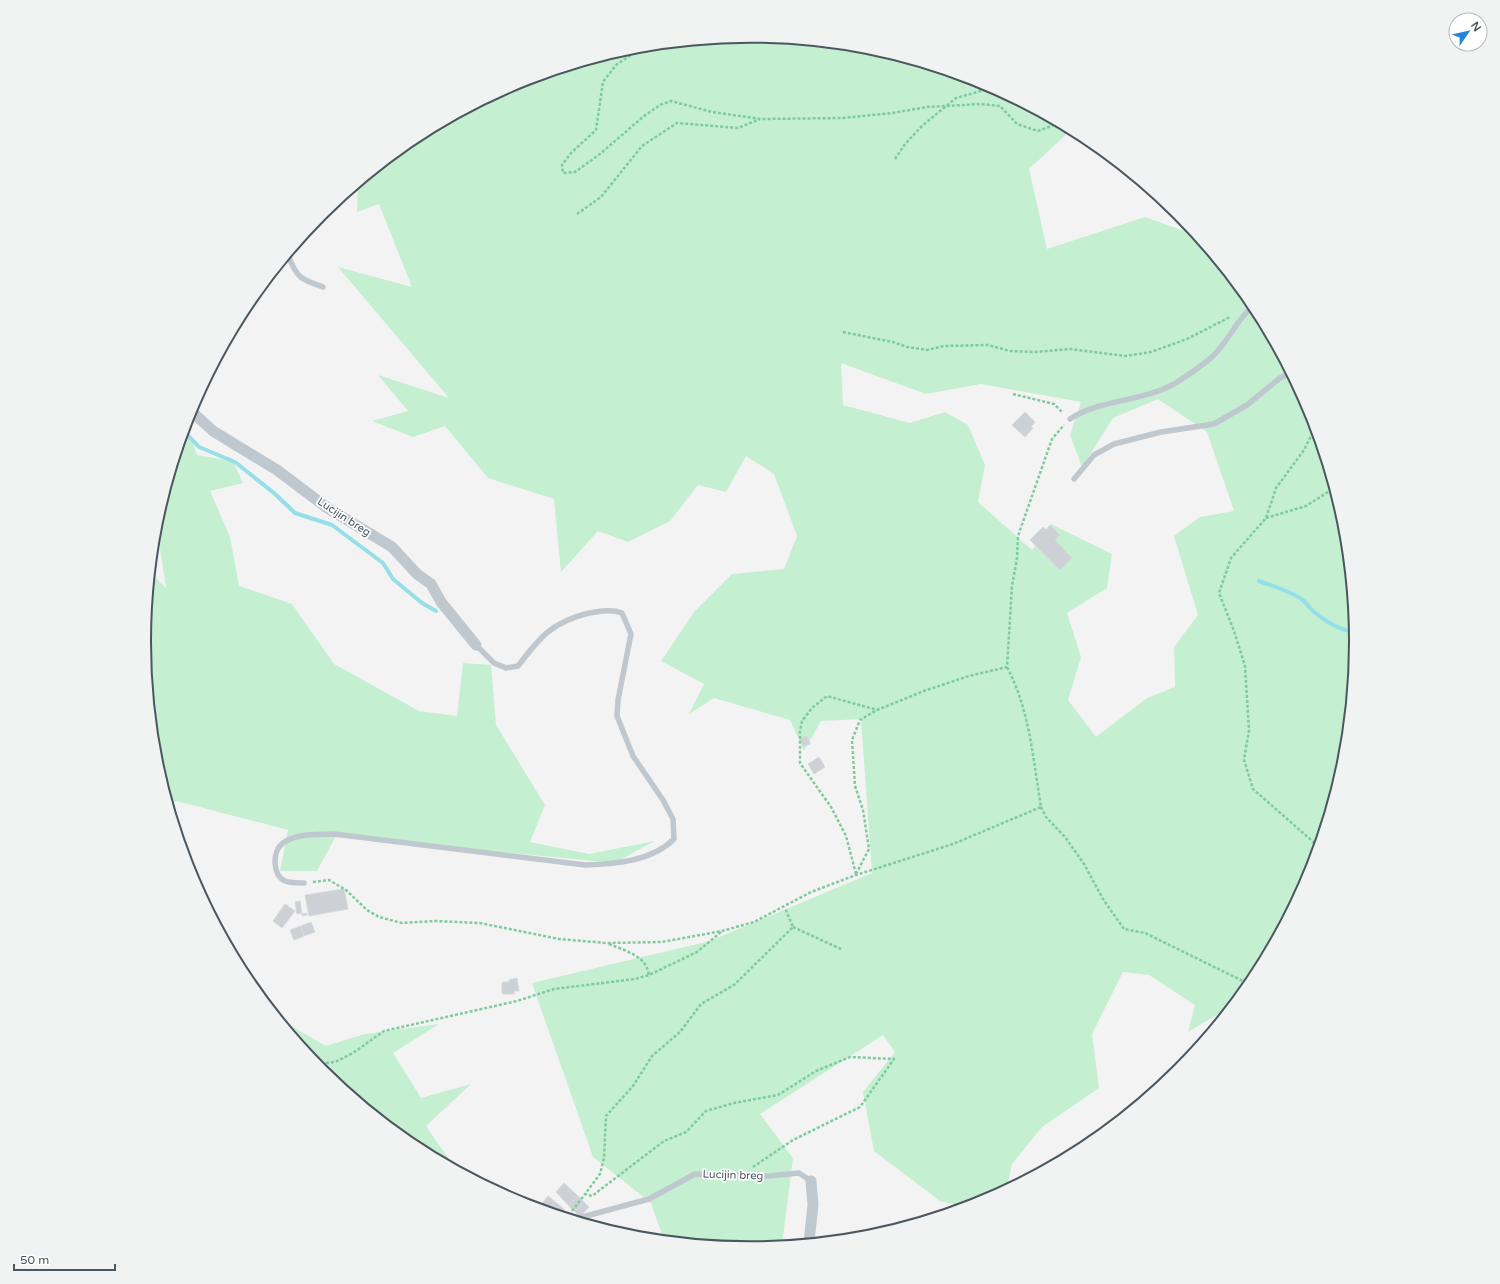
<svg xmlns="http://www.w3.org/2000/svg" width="1500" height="1284" viewBox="0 0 1500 1284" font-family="'Varela Round',sans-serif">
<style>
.green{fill:#c4efd1;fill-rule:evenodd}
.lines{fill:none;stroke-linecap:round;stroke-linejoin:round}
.stream{stroke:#94dfe9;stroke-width:4}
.building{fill:#cdd0d4;stroke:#d7d9dd}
.path{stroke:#7dcb9e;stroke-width:2.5;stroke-dasharray:3 2;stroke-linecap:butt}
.service{stroke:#bfc8ce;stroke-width:5.5}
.minor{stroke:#bfc8ce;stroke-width:11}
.labels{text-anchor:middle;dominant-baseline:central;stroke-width:3.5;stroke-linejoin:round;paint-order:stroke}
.street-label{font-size:11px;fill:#4b575f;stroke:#fff}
.rim{fill:none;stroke:#4b575f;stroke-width:2}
</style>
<rect width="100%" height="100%" fill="#f4f3f3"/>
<!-- green -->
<path class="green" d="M750 36 868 48 982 82 1071 130 1029 169 1047 249 1145 217 1187 232 1244 298 1246 296 1254 306 1310 410 1344 524 1356 642 1344 760 1310 874 1254 979 1223 1017 1218 1014 1188 1032 1195 1005 1149 975 1123 972 1092 1034 1099 1088 1042 1127 1012 1164 1007 1188 982 1202 967 1207 940 1201 874 1151 863 1092 895 1052 883 1035 760 1114 793 1158 782 1245 750 1248 664 1240 651 1203 593 1157 532 983 710 941 872 873 861 719 821 721 804 751 790 720 714 698 689 714 704 684 661 661 694 612 732 574 784 569 797 536 774 474 746 456 726 492 698 485 670 521 628 542 598 531 561 572 554 499 488 478 445 426 413 437 372 421 408 411 378 375 449 398 338 267 412 287 379 204 357 212 358 183 414 138 518 82 632 48 737 37 740 41ZM841 363 926 394 981 384 1081 402 1070 435 1082 467 1113 418 1158 399 1207 432 1234 511 1200 517 1174 536 1198 615 1174 647 1175 687 1147 698 1096 737 1068 700 1081 657 1067 613 1107 588 1112 554 1051 524 1032 550 978 502 985 465 968 425 945 412 910 423 843 405Z
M186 423 197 455 233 461 243 483 210 491 230 537 239 586 292 604 334 664 419 711 457 716 463 663 491 665 496 725 545 805 530 842 589 854 655 841 614 863 336 836 317 871H280L288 830 177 801 169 804 156 760 144 642 151 573 166 588 156 522Z
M279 1019 326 1046 365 1034 439 1024 393 1053 421 1098 471 1084 426 1126 455 1168 413 1146 321 1070Z"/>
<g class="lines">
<!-- stream -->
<path class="stream" d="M184 431 199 447 235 462 274 493 295 513 332 525 383 563 393 579 422 603 436 611
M1259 581C1273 586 1287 590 1300 598 1305 601 1309 607 1313 611 1326 622 1339 630 1355 632"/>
</g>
<!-- building -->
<path class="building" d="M1025 412 1035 422 1031 427 1033 428 1025 437 1012 425Z
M1050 525 1060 535 1055 540 1072 558 1060 570 1030 540 1043 527 1046 530Z
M807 736 810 744 803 746 800 738Z
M819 757 825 767 814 774 808 764Z
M344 889 348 909 309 916 305 895Z
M300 901 302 914 307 913V915L302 916V913L297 914 295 902Z
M285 904 295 911 282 928 273 921Z
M311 922 315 932 304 936 301 926Z
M301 926 304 936 294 940 290 930Z
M517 978 519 991H514V994H502V982H509V980Z
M564 1183 578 1196 569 1206 556 1192Z
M548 1196 564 1209 560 1215 539 1207Z
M578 1196 584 1202 575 1212 569 1206Z
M584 1202 589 1207 580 1217 575 1212Z"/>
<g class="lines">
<!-- path -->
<path class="path" d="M643 47 616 65 603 82 596 130 571 153 562 165 563 173 575 172 600 154 644 116 660 105 671 101 712 112 761 119 842 118 892 113 927 107 981 104 1000 106 1017 124 1038 131 1059 123
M895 159 905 144 923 125 956 98 988 89 997 90
M577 214 601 197 642 146 677 123 738 128 760 119
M843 332 893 342 907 347 927 350 944 346 988 345 1010 351 1035 352 1070 349 1125 356 1151 352 1187 339 1230 317
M1013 394 1054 404 1063 413
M1315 428 1304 450 1276 488 1266 518 1231 558 1219 593 1234 631 1245 666 1249 730 1244 760 1253 789 1318 846
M1266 518 1306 506 1328 492 1334 490
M1041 807 1046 817 1065 837 1084 864 1103 899 1124 929 1145 933 1249 984
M856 874 869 849 863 810 855 786 852 740 860 720 877 710 924 691 969 676 1007 667 1012 586 1017 558 1018 536 1052 439 1064 425
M856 874 846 836 831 807 800 763V731L802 721 812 708 827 696 877 710
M313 882 329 880 346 890 367 910 379 917 402 923 435 921 480 923 559 939 607 943 662 942 722 931 754 922 811 892 856 875 953 844 1041 807C1033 759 1030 711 1007 667
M793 927 841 949
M609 944C625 951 646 955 649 975
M316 1064 335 1062 353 1053 384 1031 517 1001 554 989 635 979 649 975 697 952 721 932
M753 1167 793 1140 860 1107 894 1059 850 1057 816 1071 778 1095 734 1103 706 1111 686 1132 664 1141 592 1196 585 1194 600 1174 604 1158 606 1116 633 1086 652 1056 680 1032 701 1004 734 985 793 927 785 908
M572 1211 585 1194"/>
<!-- service -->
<path class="service" d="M288 255C297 278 300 279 323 287
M1070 419C1101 399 1141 402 1174 384 1185 377 1205 364 1214 355 1229 340 1237 319 1254 305
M1074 479 1094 455 1114 444 1161 432 1214 424 1247 405 1280 378 1290 373
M304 883C298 883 290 883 285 881 272 875 272 851 283 843 297 833 317 835 334 834L585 865C616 864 652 861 674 839L673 819 663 800 633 756 617 716 618 700 631 634 622 613C611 609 601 611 589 613 552 622 540 637 518 666L506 668 494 663 476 645
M575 1219 649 1199 695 1174 769 1176 799 1173 811 1181"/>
<!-- minor -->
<path class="minor" d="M190 410 213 431 277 470 326 507 392 547 417 574 431 584 441 602 476 645
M809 1242 813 1205 811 1181"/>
</g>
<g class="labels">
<!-- street labels -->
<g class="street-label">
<text transform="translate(344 517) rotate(33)">Lucijin breg</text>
<text transform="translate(733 1175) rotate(2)">Lucijin breg</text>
</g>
</g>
<!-- crop -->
<path d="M0 0H1500V1284H0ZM151 642a599 599 0 1 1 1198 0a599 599 0 1 1-1198 0Z" fill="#f1f2f2" fill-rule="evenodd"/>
<path class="rim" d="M151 642a599 599 0 1 1 1198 0a599 599 0 1 1-1198 0Z"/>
<!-- north arrow -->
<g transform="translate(1468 32) rotate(56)"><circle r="19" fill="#ffffff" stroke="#b7bcbf"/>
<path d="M0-3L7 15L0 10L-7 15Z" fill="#2385de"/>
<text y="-6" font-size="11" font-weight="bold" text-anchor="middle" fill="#4b575f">N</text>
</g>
<!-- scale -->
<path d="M14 1264v6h101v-6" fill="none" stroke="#4b575f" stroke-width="2"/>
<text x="20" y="1264" font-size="12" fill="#4b575f" stroke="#ffffff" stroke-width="3" paint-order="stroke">50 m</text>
</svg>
